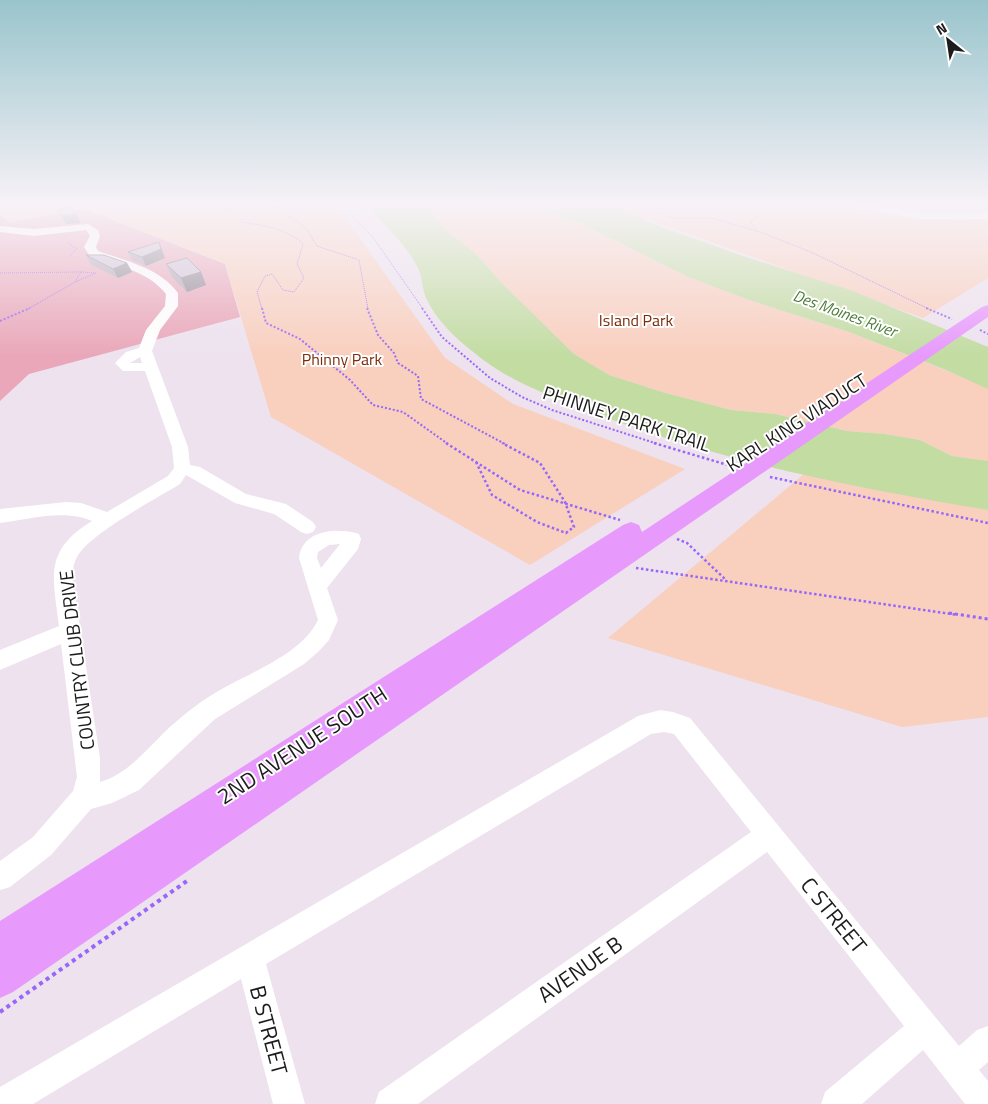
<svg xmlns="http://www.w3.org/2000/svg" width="988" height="1104" viewBox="0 0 988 1104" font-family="'Titillium Web',sans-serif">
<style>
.grass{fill:#e9a7b9}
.park{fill:#f9cfbe}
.water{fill:#c2dca2}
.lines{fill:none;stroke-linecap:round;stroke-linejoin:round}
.path-far4{stroke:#9667fa;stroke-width:1;stroke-dasharray:1 1;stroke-linecap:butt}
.path-far3{stroke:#9667fa;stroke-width:2;stroke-dasharray:2 2;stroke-linecap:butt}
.path-far2{stroke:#9667fa;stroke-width:2.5;stroke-dasharray:2.5 2.5;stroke-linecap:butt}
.path-far1{stroke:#9667fa;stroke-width:3;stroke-dasharray:3 3;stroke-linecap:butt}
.path{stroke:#9667fa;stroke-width:4;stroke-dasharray:4 4;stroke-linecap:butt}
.minor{fill:#fff;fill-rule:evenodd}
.major{fill:#e799fc;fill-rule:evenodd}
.wall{fill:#b1a7b6}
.shaded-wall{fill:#908894}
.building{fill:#cec2d4;stroke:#908894}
.labels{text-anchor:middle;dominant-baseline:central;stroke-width:4;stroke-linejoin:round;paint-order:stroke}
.far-water-label{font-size:16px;font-style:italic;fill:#4c7e38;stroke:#fff}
.far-park-label{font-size:16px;fill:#7a2c0b;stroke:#fff}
.street-label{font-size:19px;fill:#1c1c1c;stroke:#fff}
.near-street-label{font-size:22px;fill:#1c1c1c;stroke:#fff}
</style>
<rect width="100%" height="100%" fill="#ede2ee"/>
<!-- grass -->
<path class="grass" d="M85 209 225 264 240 317 29 374 0 401V214L9 222Z"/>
<!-- park -->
<path class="park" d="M6 202H324L345 218 445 358 513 404 685 469 530 565 271 417 225 264 85 209 9 222 0 214V207Z
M426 202H520L582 224 688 277 749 300 849 332 975 382 988 389V461L952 456 920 440 885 434 847 431 775 414 731 410 662 392 609 375 574 354 503 284 475 253 445 229 436 218Z
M606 202H808L912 219 988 220V278L923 318 628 212Z
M804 474 988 510V717L902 727 608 638Z"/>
<!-- water -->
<path class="water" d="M361 202H426L436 218 445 229 475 253 503 284 574 354 609 375 662 392 731 410 775 414 847 431 885 434 920 440 952 456 988 461V510C853 487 717 461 589 411 547 395 506 380 472 351 455 338 436 319 427 300 422 291 423 278 418 268 407 245 380 219 361 202Z
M520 202H606L661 227 743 256 853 291 988 347V389L946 370 849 332 749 300 688 277 582 224Z"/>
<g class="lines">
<!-- path-far4 -->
<path class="path-far4" d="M203 202 236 213 242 222C263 226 287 228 303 244L297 264 304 278 294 292 283 290 272 274 265 276 257 292 262 309
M247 202 276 207 306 228 317 246 359 260 368 309
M339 202 372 236 423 309
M623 202 674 218H711L760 232 811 252 929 309
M818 202 838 206
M757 230 750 222 776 202
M68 243 77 249 69 257
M81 272 96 273 75 282Z
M0 273 81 272
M28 309 75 282"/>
<!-- path-far3 -->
<path class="path-far3" d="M262 308 266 323 300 339 350 380 373 405 403 412 448 444
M367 308 378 335 394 353 398 363 418 376 421 399 505 444
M422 308 442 337 490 378 522 397 552 410 658 444
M926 308 952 319
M0 321 30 308
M980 330 988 334"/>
<!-- path-far2 -->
<path class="path-far2" d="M446 443 520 490 620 520
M654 443 731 466
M476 462 492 495 537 522 566 533 574 527 565 502 540 463 502 443
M770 477 988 523
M677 539 687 543 726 580
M636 568 958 615"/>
<!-- path-far1 -->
<path class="path-far1" d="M949 613 988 619"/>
<!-- path -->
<path class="path" d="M0 1012 187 881"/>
<!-- minor -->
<path class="minor" d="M843 202H864L920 213H988V219H920L848 205Z
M88 224 98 230 100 236 96 247 98 251C126 261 160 268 178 293V306L160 330 152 351 188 447 190 465 200 467 246 494 286 504 313 522 316 527 313 532 307 534 301 532 274 514 235 503 186 475 180 484C156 499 89 534 77 557 74 562 73 569 72 575L100 758V782C129 774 149 746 171 726 186 713 202 700 220 690 251 672 302 654 318 620L299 558C302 530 337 527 359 534L361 539 358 549 327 588 338 620 329 640 318 652 304 664 215 719 139 790 112 803 91 809 51 855 10 887 0 890V861L33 837 73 791 77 777 61 644 0 670V650L59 626C53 577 43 551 92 521 64 509 30 519 0 523V509L66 502 81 503 107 512 168 476 174 468 172 447 145 371H123L115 363 126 352 139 348 146 330 165 306 166 294C149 271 114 265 89 255L84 247 90 236 86 230 34 236 0 232V226L34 229ZM140 357 142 363H130ZM340 544 321 568 317 558 318 552 329 545Z
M660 710 673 712 690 718 959 1046 977 1030 988 1026V1062L979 1070 988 1081V1104H965L923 1050 862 1104H821L825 1092 904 1026 767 852 418 1104H375L379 1092 751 832 674 734 664 732 651 734 266 964 305 1104H273L241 979 33 1104H0V1087L638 716Z"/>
<!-- major -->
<path class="major" d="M988 305V317L13 992 0 998V921L623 525 631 522 639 525 642 532 982 307Z"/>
</g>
<!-- wall -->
<path class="wall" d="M57 210 81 223 66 224 61 218Z
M128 252 165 258 146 266 132 260Z
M86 255 127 263 132 272 118 278 90 264Z
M166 264 201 272 206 285 187 292 172 277Z"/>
<!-- shaded-wall -->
<path class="shaded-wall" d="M76 214 81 223 66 224 62 216Z
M159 242 165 258 146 266 142 257Z
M127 263 132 272 118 278 113 269Z
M201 272 206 285 187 292 181 278Z"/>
<!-- building -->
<path class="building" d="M70 207 76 214 62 216 57 210Z
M159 242 161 249 142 257 128 252Z
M86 255H104L127 263 113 269Z
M187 258 201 272 181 278 166 264Z"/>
<!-- sky -->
<linearGradient id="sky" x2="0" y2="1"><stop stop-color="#99c4cc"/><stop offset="0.57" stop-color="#f7f2f7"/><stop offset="1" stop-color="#f7f2f7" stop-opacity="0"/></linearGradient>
<rect width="988" height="357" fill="url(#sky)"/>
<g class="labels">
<!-- far-water labels -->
<g class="far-water-label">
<text transform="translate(845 313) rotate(20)">Des Moines River</text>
</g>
<!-- far-park labels -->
<g class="far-park-label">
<text x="636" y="320">Island Park</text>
<text x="342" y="359">Phinny Park</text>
</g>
<!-- street labels -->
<g class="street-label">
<text transform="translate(627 418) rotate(18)">PHINNEY PARK TRAIL</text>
<text transform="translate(796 422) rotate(-33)">KARL KING VIADUCT</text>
<text transform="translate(76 660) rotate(-97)">COUNTRY CLUB DRIVE</text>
</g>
<!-- near-street labels -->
<g class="near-street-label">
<text transform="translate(302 745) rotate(-33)">2ND AVENUE SOUTH</text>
<text transform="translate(834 915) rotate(51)">C STREET</text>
<text transform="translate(580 969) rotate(-35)">AVENUE B</text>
<text transform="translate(269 1030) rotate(75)">B STREET</text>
</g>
</g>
<!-- north arrow -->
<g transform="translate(948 40) rotate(330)" stroke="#ffffff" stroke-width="4" paint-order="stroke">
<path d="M0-4L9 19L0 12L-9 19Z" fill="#1c1c1c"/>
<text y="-8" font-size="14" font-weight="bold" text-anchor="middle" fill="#1c1c1c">N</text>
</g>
</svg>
